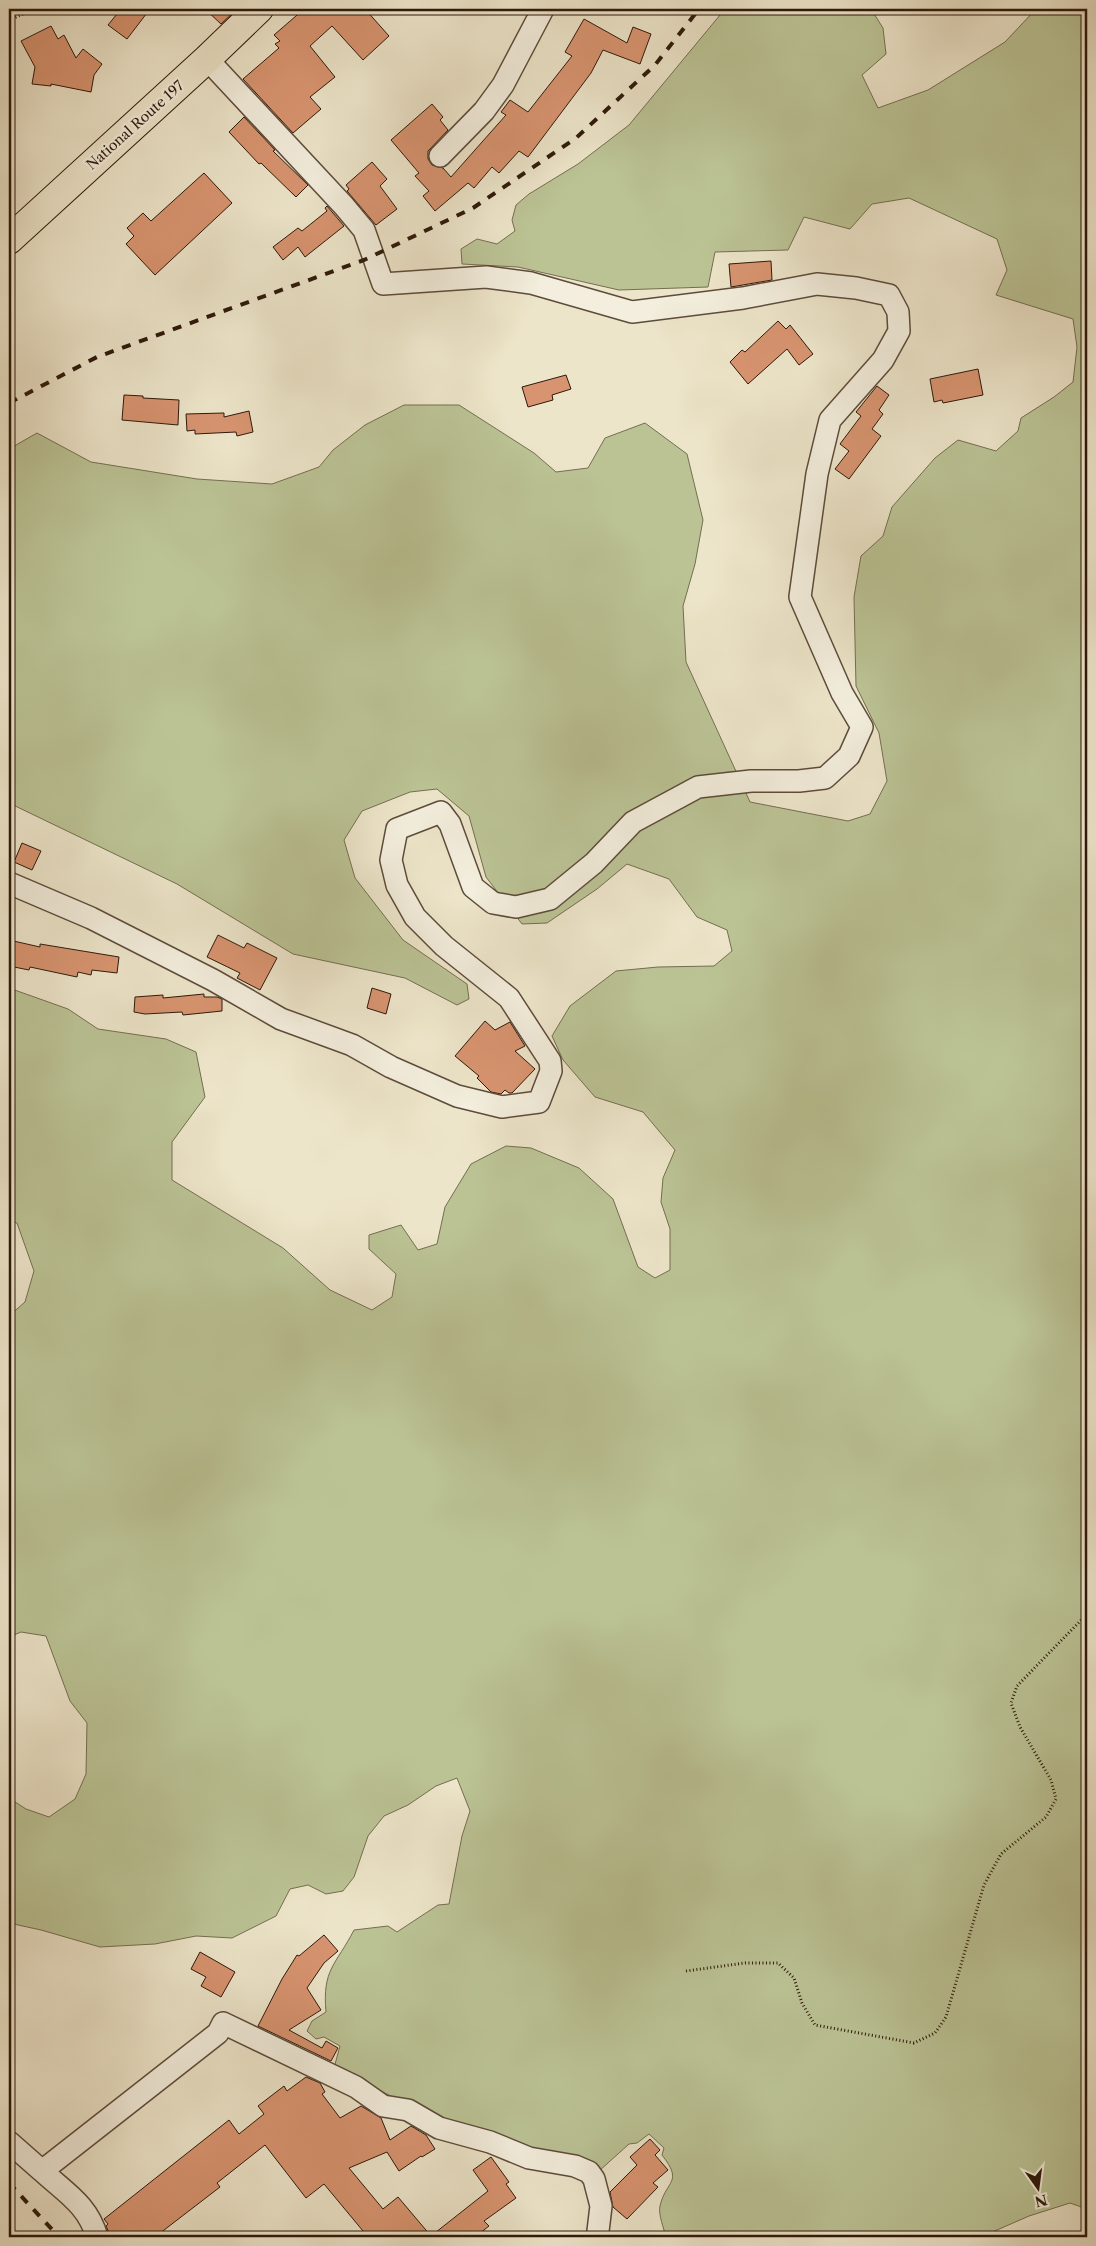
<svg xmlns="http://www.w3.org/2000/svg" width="1096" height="2246" viewBox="0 0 1096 2246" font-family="'Libre Caslon Text',serif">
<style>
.green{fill:#bbc395;stroke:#746e50}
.building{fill:#d89470;stroke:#2d180a}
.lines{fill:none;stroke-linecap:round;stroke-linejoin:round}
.minor-casing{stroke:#5d4b3a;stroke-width:24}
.trunk-casing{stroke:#2d180a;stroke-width:30}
.path{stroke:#2d180a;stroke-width:3;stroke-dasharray:1 2.5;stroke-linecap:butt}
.minor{stroke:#f3eedd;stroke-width:21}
.trunk{stroke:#ede5ca;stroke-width:28}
.rail{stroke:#2d180a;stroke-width:4;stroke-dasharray:9 9;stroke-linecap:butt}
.labels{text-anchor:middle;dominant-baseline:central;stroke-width:4.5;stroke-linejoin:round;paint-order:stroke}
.street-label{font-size:14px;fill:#2d180a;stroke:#f3eedd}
</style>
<rect width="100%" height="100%" fill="#ede5ca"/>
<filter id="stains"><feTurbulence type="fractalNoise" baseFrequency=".004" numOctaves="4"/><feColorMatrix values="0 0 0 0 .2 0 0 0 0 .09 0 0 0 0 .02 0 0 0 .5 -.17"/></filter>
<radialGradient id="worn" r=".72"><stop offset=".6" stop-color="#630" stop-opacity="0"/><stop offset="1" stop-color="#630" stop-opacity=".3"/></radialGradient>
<!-- green -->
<path class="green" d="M725 9H871L883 28 886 54 862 75 878 108 928 90 1005 42 1036 9H1087V2209L1070 2203 1029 2216 981 2237H666C664 2229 658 2214 660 2206 666 2180 684 2183 662 2155L664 2148 649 2134 637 2143 629 2144 599 2171 458 2129 334 2068 340 2046 324 2037 316 2039 307 2031 312 2021 326 2012C322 1969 336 1965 354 1930L388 1926 397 1932 438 1905 449 1904 462 1836 470 1811 457 1778 436 1786 408 1805 384 1816 368 1836 354 1877 343 1891 326 1894 308 1885 290 1889 276 1916 232 1938 196 1936 155 1944 100 1947 41 1930 9 1923V1798L26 1809 49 1817 75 1799 86 1774 87 1723 70 1701 46 1636 21 1632 9 1637V1316L25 1302 34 1271 17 1223 9 1221V988L68 1009 98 1029 166 1039 196 1052 205 1097 172 1142V1180L283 1248 330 1290 372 1310 392 1297 396 1274 369 1249V1235L401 1225 418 1250 437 1244 445 1207 471 1164 506 1146 531 1148 579 1168 613 1199 638 1267 655 1278 670 1270V1229L661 1202 663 1178 675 1150 643 1112 595 1097 563 1060 552 1036 570 1006 616 971 658 967 714 966 732 951 727 930 697 917 669 879 627 864 597 889 547 923 522 924 486 877 469 816 437 789 410 792 362 811 344 840 355 878 403 940 467 984 469 999 457 1005 405 978 293 954 177 884 9 803V449L37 433 91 462 197 479 272 484 319 467 333 450 365 425 404 405H459L534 453 556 472 588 468 605 438 645 423 687 454 703 520 695 564 683 606 686 662 750 802 848 821 870 814 887 781 879 733 856 686 854 597 861 556 883 536 892 507 935 458 958 440 996 451 1018 431 1021 418 1054 397 1073 382 1077 347 1073 319 996 295 1007 270 997 239 909 198 872 204 850 229 804 217 788 250 715 252 708 287 619 290 518 267 462 264 461 249 477 239 497 244 515 231 512 220 516 205 529 194 578 164 629 125Z"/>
<!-- building -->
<path class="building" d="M121 9H150L127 39 108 25Z
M205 9H237L221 24Z
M304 9H365L389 36 363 60 332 26 310 46 335 77 310 97 321 109 293 133 243 79 279 48 275 44 280 41 274 35Z
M584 19 627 43 633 27 651 34 640 64 603 50 591 73 528 157 519 151 499 173 492 167 474 188 468 183 435 211 423 196 429 191 415 176 419 173 391 140 432 104 443 117 440 120 448 130 428 151V159L432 165 443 168 451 177 506 115 501 112 510 100 528 112 572 56 565 52Z
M51 26 58 39 64 35 76 58 83 49 102 64 94 75 91 92 51 84V86L32 84 35 67 21 41Z
M244 117 275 150 273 151 308 185 296 197 261 163 259 164 229 132Z
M372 162 387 179 380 186 397 209 376 225 347 191 349 189 346 185Z
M204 173 232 203 155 275 126 244 134 236 127 228 143 213 151 221Z
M327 206 344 226 305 257 298 247 283 260 273 247 298 228 302 231 327 211 325 208Z
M771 261 772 280 731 287 729 264Z
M778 321 786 329 790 325 813 354 799 365 787 349 748 384 730 362 742 350 745 352Z
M978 369 983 395 943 403 942 400 934 402 930 379Z
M566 375 571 389 552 395 553 400 528 407 522 387Z
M877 386 889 395 879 410 883 414 872 429 881 436 849 479 835 469 849 451 840 444 861 416 856 412Z
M124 395 143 396V398L179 400 178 425 122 420Z
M249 411 253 432 237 436 236 432 195 434V430L187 431 186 414 224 413V417Z
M22 843 41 851 32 870 14 862Z
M218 935 244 948 247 943 277 958 260 990 237 978 240 973 207 957Z
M9 940 40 947V944L119 957 117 973 92 970 91 975 78 972 77 977 30 967 29 970 9 966Z
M372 988 391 994 386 1014 367 1008Z
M204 994V997H217L222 999V1011L183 1015 182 1012 145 1014 134 1012 135 997 163 995V998Z
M485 1021 495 1030 510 1022 525 1046 515 1051 535 1069 512 1093H509L505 1090 501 1094 491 1092 477 1078 479 1076 455 1056Z
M324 1935 338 1951 324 1963 307 1988 321 2010 289 2030 322 2048 326 2041 338 2048 331 2061 258 2026 282 1979 297 1955 299 1956Z
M200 1952 235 1972 221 1997 201 1986 206 1977 191 1969Z
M306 2077 320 2083 325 2092 322 2094 340 2118 361 2106 381 2118 390 2140 411 2126 426 2135 435 2149 422 2157 421 2156 399 2171 387 2152 349 2168 383 2209 398 2197 431 2236 488 2191 473 2170 491 2157 509 2182 506 2184 516 2198 484 2221 489 2226 475 2237H368L324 2184 306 2198 265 2145 217 2183 220 2187 155 2237H111L106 2226 108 2224 104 2219 229 2120 239 2134 264 2114 258 2106 284 2086 287 2091Z
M650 2139 660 2150 655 2155 668 2170 653 2183 658 2187 627 2219 613 2207 610 2192 637 2165 630 2157Z"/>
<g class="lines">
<!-- minor casing -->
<g class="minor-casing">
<path id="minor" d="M440 156 484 111 503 85 543 9
M9 883 91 918 213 980 281 1019 352 1045 391 1067 457 1096 502 1107 539 1102 551 1071 550 1061 509 998 444 946 415 917 397 885 391 860 397 829 441 812 450 824 473 887 493 903 516 907 550 899 594 863 633 822 698 787 751 781H799L825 778 849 756 862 727 842 693 800 597 817 474 830 420 883 360 899 331 898 312 889 295 856 288 817 284 743 298 632 312 531 283 486 277 383 284 364 230 344 206 207 59
M9 2142 42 2171
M97 2237C88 2205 66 2193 42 2171L218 2033 223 2023 356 2087 383 2106 408 2110 439 2128 490 2142 529 2158 575 2166 589 2172 594 2179 601 2206 598 2231"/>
</g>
<!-- trunk casing -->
<g class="trunk-casing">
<path id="trunk" d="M9 240 207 59 259 9"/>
</g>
<!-- path -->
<path class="path" d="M9 20 35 9
M686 1971 745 1963H778L794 1978 802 2003 815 2025 914 2043 935 2033 946 2017 984 1885 1001 1854 1046 1817 1056 1799 1051 1780 1020 1727 1011 1703 1017 1686 1087 1614"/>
<!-- minor -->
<use href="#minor" class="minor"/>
<!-- trunk -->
<use href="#trunk" class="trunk"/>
<!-- rail -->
<path class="rail" d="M9 403 97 357 364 260 473 208 576 138 655 65 699 9
M9 2183 59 2237"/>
</g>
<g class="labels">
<!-- street labels -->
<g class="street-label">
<text transform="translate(135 125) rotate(-42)">National Route 197</text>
</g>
</g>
<!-- margin -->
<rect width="1096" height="2246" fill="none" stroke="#ede5ca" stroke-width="30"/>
<rect x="10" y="10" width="1076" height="2226" fill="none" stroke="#2d180a" stroke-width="2.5"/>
<rect x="15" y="15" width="1066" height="2216" fill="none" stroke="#2d180a"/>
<!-- north arrow -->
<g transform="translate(1038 2188) rotate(166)" stroke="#f3eedd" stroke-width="4" paint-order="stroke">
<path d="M0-4L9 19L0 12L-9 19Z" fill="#2d180a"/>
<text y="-8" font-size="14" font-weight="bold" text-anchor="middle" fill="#2d180a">N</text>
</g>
<rect width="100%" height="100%" filter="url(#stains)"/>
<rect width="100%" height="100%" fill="url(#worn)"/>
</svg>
